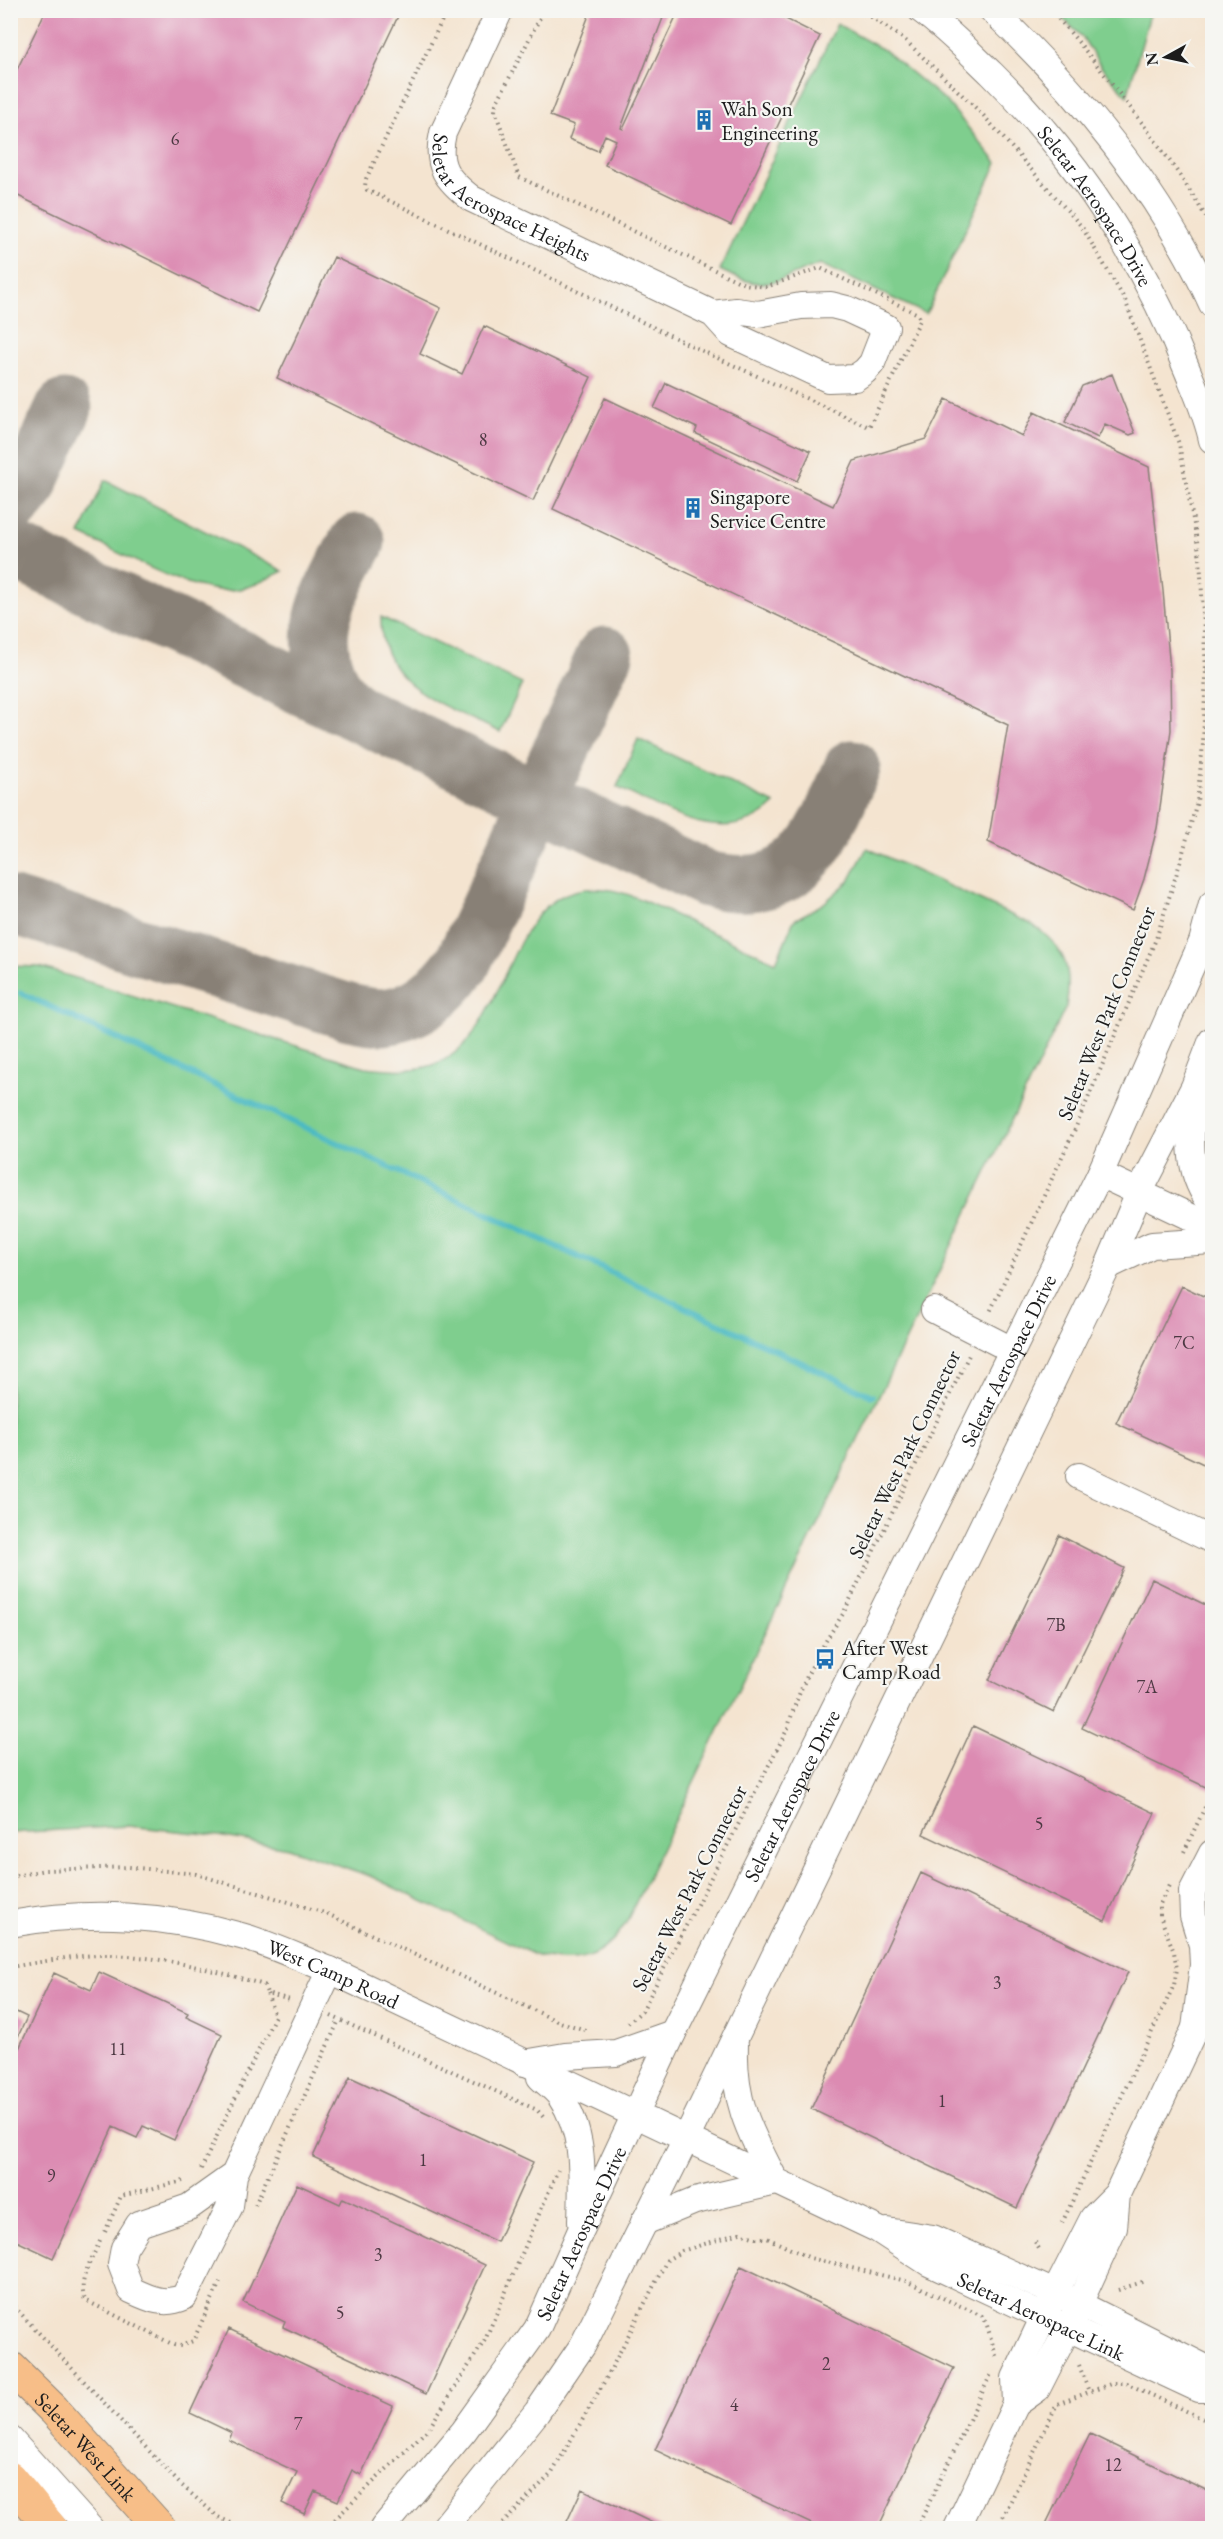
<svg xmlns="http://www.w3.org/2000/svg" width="1223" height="2539" viewBox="0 0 1223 2539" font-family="'EB Garamond',serif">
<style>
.green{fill:#7fce8e;stroke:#4e7555;stroke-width:1.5}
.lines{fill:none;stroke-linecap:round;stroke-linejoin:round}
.stream{stroke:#4cbac2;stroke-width:6}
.taxiway{stroke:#888076;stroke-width:57}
.building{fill:#dc8bb2}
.minor-casing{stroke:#888076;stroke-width:28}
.major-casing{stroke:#888076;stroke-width:34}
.path{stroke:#888076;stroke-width:4;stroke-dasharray:1.5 4.5;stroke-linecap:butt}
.minor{stroke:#fff;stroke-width:26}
.major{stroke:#f7be88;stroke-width:32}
.labels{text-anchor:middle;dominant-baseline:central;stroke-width:4.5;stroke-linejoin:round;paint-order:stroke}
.number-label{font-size:18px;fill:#4c3842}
.poi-label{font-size:21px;fill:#1c1c1c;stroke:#f6f6f2;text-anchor:start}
.street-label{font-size:21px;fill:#1c1c1c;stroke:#f6f6f2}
</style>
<rect width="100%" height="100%" fill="#f6f6f2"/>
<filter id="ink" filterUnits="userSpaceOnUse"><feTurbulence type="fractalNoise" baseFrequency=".0167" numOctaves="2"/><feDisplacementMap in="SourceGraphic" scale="12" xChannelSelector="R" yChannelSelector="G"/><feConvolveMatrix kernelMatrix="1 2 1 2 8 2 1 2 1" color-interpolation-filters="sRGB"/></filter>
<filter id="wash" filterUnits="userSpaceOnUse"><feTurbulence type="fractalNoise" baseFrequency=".008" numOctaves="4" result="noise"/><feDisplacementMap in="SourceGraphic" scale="24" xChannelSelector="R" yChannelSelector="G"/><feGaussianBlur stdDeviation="1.35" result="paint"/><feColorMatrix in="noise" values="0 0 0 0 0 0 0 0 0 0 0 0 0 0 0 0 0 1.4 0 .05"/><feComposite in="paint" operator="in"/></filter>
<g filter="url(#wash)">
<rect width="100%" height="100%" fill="#f4e4d0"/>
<!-- green -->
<path class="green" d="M1055 11H1151L1127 96 1101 67 1083 38Z
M837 24 884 50 948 103 997 163 926 314 820 264C774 281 767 294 720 270Z
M105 480 283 571C267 579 250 589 231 590 191 594 119 552 80 534Z
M381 617 522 684 500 732C458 711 395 693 383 640 381 633 381 625 381 617Z
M638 739 775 804C726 851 667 811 617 787Z
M867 848 1033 925C1065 948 1073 968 1066 1007L626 1923C602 1960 578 1966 537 1956L370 1876 288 1848 206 1834 128 1826 11 1833 10 966 40 967 365 1067C388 1069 416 1073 438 1063 515 1029 503 878 604 889 631 892 656 907 681 918 712 933 744 947 776 962L794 920 823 904 849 881Z"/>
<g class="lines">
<!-- stream -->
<path class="stream" d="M21 993 872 1396"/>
<!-- taxiway -->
<path class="taxiway" d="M10 509 26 490 64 408
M10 549 707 879C801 901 822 839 852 768
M353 711C347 704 337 695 332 686 304 630 331 592 357 542
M10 905 349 1012C359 1014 371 1017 382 1017 418 1014 442 991 462 964L605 655"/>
</g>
<g id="blocks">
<!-- building -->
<path class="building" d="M46 10H401L257 312 10 192V84Z
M591 10H666L621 128 623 129 679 10H768L820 36 731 225 605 165 616 140 605 135 598 151 569 139 574 125 550 116Z
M334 257 441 308 420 354 462 374 484 326 591 377 533 501 277 378Z
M1112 374 1135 433 1130 435 1105 424 1098 438 1065 422 1082 386Z
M666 383 811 451 797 481 695 433 697 428 654 408Z
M605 398 833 506 854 461 926 439 946 399 1022 436 1034 412 1149 467 1163 591 1170 670 1171 730 1157 828 1144 879 1133 910 988 842 1008 725 553 509Z
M1182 1286 1212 1300V1468L1116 1423Z
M1059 1535 1124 1568 1054 1712 989 1680Z
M1152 1579 1212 1608V1790L1082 1728Z
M973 1726 1155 1813 1105 1921 923 1834Z
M921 1873 1128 1972 1017 2208 811 2109Z
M99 1972 188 2013 186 2017 222 2034 174 2140 143 2126 137 2138 113 2127 53 2258 10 2238V2068L54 1973 91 1990Z
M10 2009 27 2017 10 2054Z
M350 2077 533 2162 497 2242 313 2157Z
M297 2184 340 2204 343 2198 485 2265 426 2394 283 2327 285 2322 243 2302Z
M741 2266 954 2368 878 2528H820L655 2450Z
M229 2329 393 2406 361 2475 352 2470 338 2501 315 2491 304 2514 282 2503 297 2472 229 2440 232 2433 190 2413Z
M1090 2434 1212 2493V2528H1044Z
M582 2489 663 2528H564Z"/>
</g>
</g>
<g filter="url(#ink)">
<use href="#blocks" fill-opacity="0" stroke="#888076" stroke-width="1.5"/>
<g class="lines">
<!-- minor casing -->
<g class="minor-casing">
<g id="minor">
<path id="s1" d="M500 10 443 133C435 166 447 180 472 199L713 314 731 334 828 379 855 378 865 371 872 363 886 327 847 309 831 305 801 306 758 314 736 311 713 314"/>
<path id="s2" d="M921 10C947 29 969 52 992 74 1078 159 1143 259 1188 372 1197 394 1207 416 1212 440"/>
<path d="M992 10C1081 95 1161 192 1212 304"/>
<path d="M1193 1096C1191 1137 1185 1171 1212 1205"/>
<path d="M1100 1174 1212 1227"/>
<path d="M1108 1266 1152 1245 1212 1241"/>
<path d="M934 1310 1012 1350"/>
<path d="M1079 1476 1212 1540"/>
<path id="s3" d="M10 1924C90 1910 163 1914 241 1936 271 1944 301 1959 330 1970L877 2229 929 2263 1199 2389H1212"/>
<path d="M1195 2028 1203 1965 1202 1945 1193 1916 1192 1892 1212 1853"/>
<path d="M735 2045C733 2103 750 2132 776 2182"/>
<path d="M524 2063 565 2056 616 2053 673 2033"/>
<path d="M540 2077C546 2083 555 2089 560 2096 586 2134 582 2178 581 2222"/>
<path d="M234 2175 189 2207 139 2224 124 2248 121 2264 131 2290C150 2299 164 2306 184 2297L230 2206 234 2175 330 1970"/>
<path d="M644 2222 695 2201 776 2182"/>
<path d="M887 2231 933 2238 1079 2304 1212 2371"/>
<path d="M1016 2404 1037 2389 1068 2328 1114 2228 1117 2194"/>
<path d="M10 2439 90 2528"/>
<path id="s4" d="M383 2528 464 2431 537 2329 581 2230 673 2033 1100 1174 1202 942 1212 904"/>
<path d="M444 2528 537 2412 583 2345 686 2139 1108 1266 1139 1193 1194 1087 1212 1040"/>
<path d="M957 2528 1016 2404 1015 2378 1055 2293 1093 2218 1117 2194 1195 2028 1212 2009"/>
</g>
</g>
<!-- major casing -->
<g class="major-casing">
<g id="major">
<path id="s5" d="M10 2367 54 2410 160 2528"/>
<path d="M10 2478 51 2528"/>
</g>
</g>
<!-- path -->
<path class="path" d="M447 10 366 179 365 186 367 190 711 355 869 427 920 320 918 314 820 268 766 287 744 284 519 177 495 111 496 104 544 10
M861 10 905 40 983 115 1082 227 1125 300 1179 444 1200 557 1206 670 1203 744 1197 802 1180 863 1156 939 1075 1129 989 1314
M1050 10C1073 34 1092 59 1112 84 1148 130 1184 177 1212 228
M1206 670H1212
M1212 723V730
M1184 1852 1206 1805 1212 1808
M10 1877 45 1870 129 1867 196 1874 325 1913 557 2021 586 2030
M10 1967C43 1962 78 1954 111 1955 164 1957 214 1970 264 1985L267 1993 293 2001
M331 2016 537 2110 545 2119
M628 2023 642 2011 788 1728C799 1686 819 1650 843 1614L970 1353
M201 2169 275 2016 267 1993
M255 2205 339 2020
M1062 2223 1174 1985 1177 1969 1174 1952 1160 1916V1904L1170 1883
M105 2232 121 2196 183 2181
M100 2241C92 2260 77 2280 85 2300L174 2345 181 2346 193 2341 221 2280
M1035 2242 1041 2252
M1118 2290 1145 2281
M10 2302 179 2483 218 2517 242 2528
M1079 2365 1089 2392
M326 2528 429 2428 485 2340 558 2170
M498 2528 552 2473 607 2377 667 2260 682 2251 740 2233 756 2238H767L810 2258 906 2281 982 2316 986 2322 997 2359
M917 2528 991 2374
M998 2528 1057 2404 1113 2383H1126L1212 2423"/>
<!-- minor -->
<use href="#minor" class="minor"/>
<!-- major -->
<use href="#major" class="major"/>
</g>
</g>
<!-- icons -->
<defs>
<g id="building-bare" transform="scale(1.62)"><path d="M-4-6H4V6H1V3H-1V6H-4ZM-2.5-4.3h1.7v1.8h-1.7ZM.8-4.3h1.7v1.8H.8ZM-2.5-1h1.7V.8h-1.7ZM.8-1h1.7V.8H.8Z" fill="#1f6fb2" stroke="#f6f6f2" stroke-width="2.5" paint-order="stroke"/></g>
<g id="bus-bare" transform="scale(1.62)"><path d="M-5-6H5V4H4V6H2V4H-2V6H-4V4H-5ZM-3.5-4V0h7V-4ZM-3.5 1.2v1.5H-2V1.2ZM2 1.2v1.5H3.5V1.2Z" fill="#1f6fb2" stroke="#f6f6f2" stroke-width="2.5" paint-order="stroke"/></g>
</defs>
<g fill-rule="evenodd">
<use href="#building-bare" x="704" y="120"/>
<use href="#building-bare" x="693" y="508"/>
<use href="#bus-bare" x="825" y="1659"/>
</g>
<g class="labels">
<!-- number labels -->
<g class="number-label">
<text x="175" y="138">6</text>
<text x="483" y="439">8</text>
<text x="1184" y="1342">7C</text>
<text x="1056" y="1624">7B</text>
<text x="1147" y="1686">7A</text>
<text x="1039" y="1823">5</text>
<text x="997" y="1982">3</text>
<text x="118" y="2048">11</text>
<text x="942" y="2100">1</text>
<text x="423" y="2159">1</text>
<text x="51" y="2175">9</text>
<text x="378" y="2254">3</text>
<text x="340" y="2312">5</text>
<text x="826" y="2363">2</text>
<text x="734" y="2404">4</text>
<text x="298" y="2423">7</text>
<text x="1113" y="2464">12</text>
</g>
<!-- poi labels -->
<g class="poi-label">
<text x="721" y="108">Wah Son<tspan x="721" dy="24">Engineering</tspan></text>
<text x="710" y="496">Singapore<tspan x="710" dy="24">Service Centre</tspan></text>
<text x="842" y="1647">After West<tspan x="842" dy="24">Camp Road</tspan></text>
</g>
<!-- street labels -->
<g class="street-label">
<text stroke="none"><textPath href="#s1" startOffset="240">Seletar Aerospace Heights</textPath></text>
<text stroke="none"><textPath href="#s2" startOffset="264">Seletar Aerospace Drive</textPath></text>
<text transform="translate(1106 1013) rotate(-68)">Seletar West Park Connector</text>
<text stroke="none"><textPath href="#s4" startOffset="1329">Seletar Aerospace Drive</textPath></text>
<text transform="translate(904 1454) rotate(-64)">Seletar West Park Connector</text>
<text stroke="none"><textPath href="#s4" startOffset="843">Seletar Aerospace Drive</textPath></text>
<text transform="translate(689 1888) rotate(-63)">Seletar West Park Connector</text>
<text stroke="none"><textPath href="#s3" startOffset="333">West Camp Road</textPath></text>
<text stroke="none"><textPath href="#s4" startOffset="357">Seletar Aerospace Drive</textPath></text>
<text stroke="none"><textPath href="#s3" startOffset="1120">Seletar Aerospace Link</textPath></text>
<text stroke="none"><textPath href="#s5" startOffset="110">Seletar West Link</textPath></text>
</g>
</g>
<!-- margin -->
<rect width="1223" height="2539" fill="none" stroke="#f6f6f2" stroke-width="36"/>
<!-- north arrow -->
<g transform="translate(1166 57) rotate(262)" stroke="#f6f6f2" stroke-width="4.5" paint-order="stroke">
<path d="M0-4.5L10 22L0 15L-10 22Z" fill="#1c1c1c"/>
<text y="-9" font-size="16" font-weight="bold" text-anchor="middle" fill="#1c1c1c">N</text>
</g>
</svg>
